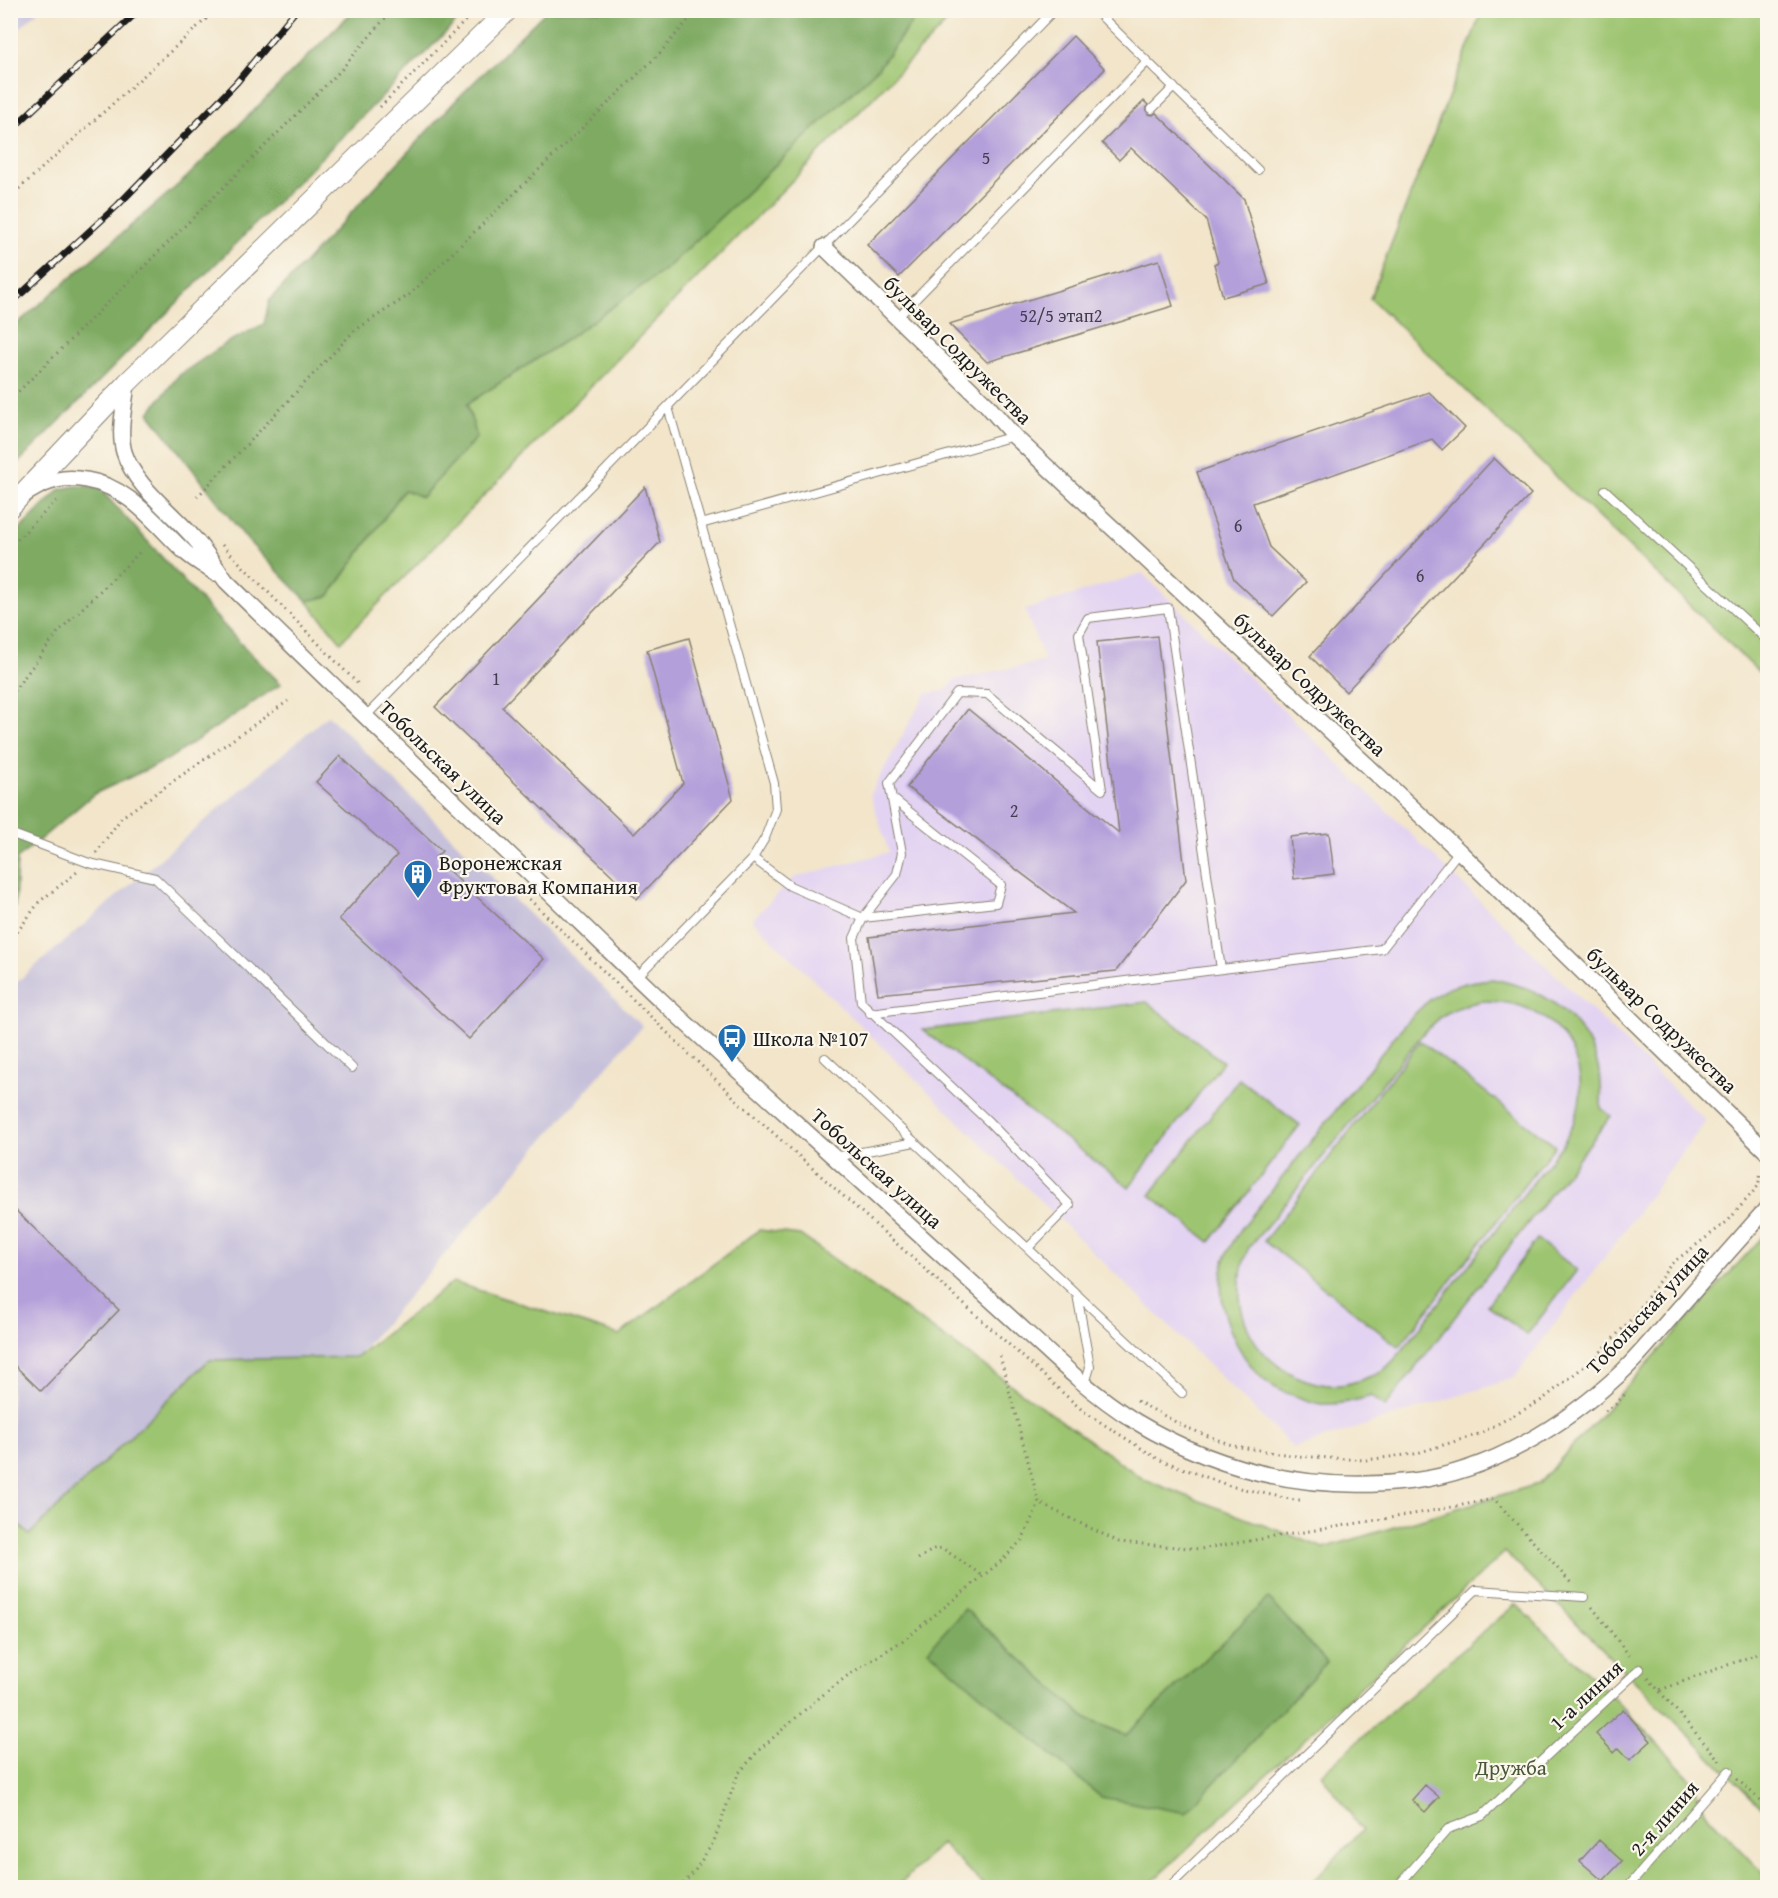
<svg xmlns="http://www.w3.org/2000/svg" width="1778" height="1898" viewBox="0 0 1778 1898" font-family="'Gentium Book Plus',serif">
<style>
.built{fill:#e3d3f2}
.industrial{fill:#c6c0da}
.green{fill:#9dc46f;stroke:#5c7046;stroke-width:1.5;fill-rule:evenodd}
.forest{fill:#7eaa62;stroke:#4d633f;stroke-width:1.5}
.building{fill:#b39fda}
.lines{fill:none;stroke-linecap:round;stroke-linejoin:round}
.service-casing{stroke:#878073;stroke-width:10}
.minor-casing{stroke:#878073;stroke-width:18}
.tertiary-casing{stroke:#878073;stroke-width:22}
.path{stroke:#878073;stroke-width:3;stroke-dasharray:1.5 4.5;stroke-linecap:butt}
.service{stroke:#fff;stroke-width:8}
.minor{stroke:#fff;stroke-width:15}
.tertiary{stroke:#fff;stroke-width:20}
.rail-casing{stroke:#1c1c1c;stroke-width:7}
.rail{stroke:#fbf7ec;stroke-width:4.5;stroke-dasharray:14;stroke-linecap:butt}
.labels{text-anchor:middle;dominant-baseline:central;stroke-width:4.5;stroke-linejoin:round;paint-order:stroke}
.number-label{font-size:18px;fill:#423d4c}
.street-label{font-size:21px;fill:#1c1c1c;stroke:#fbf7ec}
.poi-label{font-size:21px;fill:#1c1c1c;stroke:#fbf7ec;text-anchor:start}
.park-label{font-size:21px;fill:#495739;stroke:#fbf7ec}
</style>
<rect width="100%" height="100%" fill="#fbf7ec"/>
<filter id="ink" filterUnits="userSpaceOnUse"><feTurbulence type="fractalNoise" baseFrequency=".0167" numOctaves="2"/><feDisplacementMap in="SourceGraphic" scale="12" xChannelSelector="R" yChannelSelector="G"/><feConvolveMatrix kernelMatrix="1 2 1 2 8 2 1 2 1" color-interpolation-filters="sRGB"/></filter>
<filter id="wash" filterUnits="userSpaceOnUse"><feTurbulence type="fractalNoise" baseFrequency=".008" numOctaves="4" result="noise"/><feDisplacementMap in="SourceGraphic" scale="24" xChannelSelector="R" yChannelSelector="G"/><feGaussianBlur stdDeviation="1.35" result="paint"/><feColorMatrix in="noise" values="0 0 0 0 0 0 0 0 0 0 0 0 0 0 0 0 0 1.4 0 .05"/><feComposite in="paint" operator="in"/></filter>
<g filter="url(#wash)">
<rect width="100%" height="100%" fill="#f2e5ca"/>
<!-- built -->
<path class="built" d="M1142 573 1706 1121 1514 1378 1294 1448 752 920 793 878 889 852 870 794 926 693 945 691 954 680 1045 661 1025 610Z"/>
<!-- industrial -->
<path class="industrial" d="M11 10H38V11L11 37Z
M328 715 642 1026 356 1357 209 1360 29 1535 11 1515V987Z"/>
<!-- green -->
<path class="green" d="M920 11H958L341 642 307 601 329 596 404 490 467 404 566 340 667 268 878 68Z
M1482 11H1767V680L1370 298Z
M1493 979C1507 982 1520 985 1533 991 1570 1008 1598 1044 1601 1085 1602 1093 1601 1101 1601 1108L1611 1116 1385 1407 1372 1396C1355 1401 1339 1405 1322 1404 1316 1404 1310 1401 1304 1399 1291 1395 1273 1389 1263 1379 1235 1352 1217 1310 1222 1271 1224 1255 1233 1242 1241 1229L1404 1025C1434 992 1448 983 1493 979ZM1481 1001C1496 1001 1512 1002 1526 1008 1570 1027 1591 1074 1575 1119 1572 1127 1567 1136 1563 1144L1401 1352C1395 1359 1388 1367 1381 1372 1378 1374 1372 1376 1368 1377 1345 1387 1329 1388 1306 1380 1249 1360 1226 1303 1248 1249L1421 1036C1444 1012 1449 1009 1481 1001Z
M1147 1002 1223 1062 1129 1187 923 1030Z
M1420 1041 1555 1146 1399 1347 1264 1241Z
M1239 1079 1300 1125 1210 1242 1150 1195Z
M759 1230 800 1235 1145 1480 1324 1548 1538 1484 1767 1232V1813L1505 1552 1146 1887H986L941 1844 896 1888 11 1887 10 1515 29 1535 209 1360 356 1357 453 1282 619 1335ZM1268 1598 1101 1797 929 1650 965 1609 1087 1719 1126 1735Z
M1537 1239 1577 1270 1527 1335 1487 1305Z
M1516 1604 1616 1700 1692 1780 1706 1813 1768 1878 1767 1888H1306L1362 1830 1321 1774 1444 1665Z"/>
<!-- forest -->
<path class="forest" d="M354 10 467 11 11 470V329L186 178Z
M546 11H920L878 68 667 268 566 340 467 404 477 437 422 497 404 490 329 596 307 601 248 541 149 413 178 376 228 342 264 324 269 301 458 98Z
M73 486H86L100 489 240 643 281 684 167 760 94 794 17 859 15 907 11 911V538L59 490Z
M1268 1598 1327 1662 1186 1813 1101 1797 928 1650 965 1609 1087 1719 1126 1735Z"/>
<g id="blocks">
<!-- building -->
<path class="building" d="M1073 36 1105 69 899 277 867 245Z
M1144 101 1148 105 1146 110 1148 114 1153 115 1156 113 1244 199 1269 284 1223 297 1214 264 1218 262 1206 220 1131 148 1119 160 1102 143Z
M1159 260 1173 306 987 362 949 324Z
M1429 392 1465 428 1442 450 1432 439 1253 503 1269 547 1306 582 1273 616 1234 579 1197 472Z
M1494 458 1531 494 1346 692 1310 656Z
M645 487 660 542 502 707 634 834 683 783 647 650 689 638 733 799 637 899 435 707Z
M1157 636 1186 880 1116 971 878 994 869 937 1074 913 907 787 968 709 1119 833 1097 642Z
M340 756 442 851 435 858 544 959 469 1039 339 919 397 855 316 782Z
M1329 833 1334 874 1294 879 1290 837Z
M10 1205 119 1310 41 1391 10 1361Z
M1623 1709 1651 1741 1630 1760 1619 1748 1614 1753 1596 1734Z
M1425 1785 1439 1797 1425 1812 1412 1800Z
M1599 1840 1622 1861 1603 1881 1580 1861Z"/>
</g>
</g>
<g filter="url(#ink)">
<use href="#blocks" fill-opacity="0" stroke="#878073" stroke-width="1.5"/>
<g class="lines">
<!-- service casing -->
<g class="service-casing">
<path id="service" d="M1095 10 1258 170
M1152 109 1174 87
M897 318 1147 62
M1605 490 1768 641
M701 524 1014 436
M365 717 1054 10
M10 833 89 863 155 878 352 1068
M753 858 790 886 863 918 996 903 1001 885 892 798
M637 977 753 858 765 838 776 809 774 783 668 407
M870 1013 1382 949 1459 851
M825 1058 1182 1393
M835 1157 915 1142
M1028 1248 1070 1205 989 1122 861 1002 854 938 863 918 897 874 902 853 889 783 957 693 987 694 1102 790 1079 634 1088 618 1168 608 1221 969
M1077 1294 1090 1367 1085 1384
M1168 1888 1476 1590 1584 1597
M1396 1888 1448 1829 1482 1816 1640 1669
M1627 1888 1729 1771"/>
</g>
<!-- minor casing -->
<g class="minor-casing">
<path id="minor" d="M824 247 987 405 1014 436 1459 851 1768 1153
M127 383C125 404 118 431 124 452 135 487 170 510 193 537 205 550 215 566 226 581 326 679 427 776 528 872 574 916 619 961 665 1004 728 1062 793 1120 857 1178 909 1225 960 1272 1012 1319 1051 1355 1090 1393 1135 1421 1221 1473 1313 1493 1413 1481 1492 1471 1565 1425 1622 1372 1644 1351 1662 1327 1682 1305 1710 1272 1739 1240 1768 1207
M29 492C48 480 65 476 86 480 130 487 155 524 185 552 194 560 205 566 215 573"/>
</g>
<!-- tertiary casing -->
<g class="tertiary-casing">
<path id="tertiary" d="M10 507 127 383 508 10"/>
</g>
<!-- path -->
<path class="path" d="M380 107 476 10
M10 197 216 10
M10 400 340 71 392 10
M197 497 354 331 409 295 659 54 697 10
M13 544 59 498
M222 545 360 686
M10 696 59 631 142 550
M96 853 122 817 288 701
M525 895 742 1105 1083 1411 1158 1459 1230 1486 1294 1500H1303
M10 942 39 902 77 872
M1000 1356 1039 1503 1119 1542 1200 1549 1426 1512 1494 1499 1572 1584
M1137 1401 1185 1427 1234 1446 1296 1456 1366 1460 1414 1454 1479 1434 1542 1400 1597 1356 1635 1315 1671 1264 1728 1221 1758 1186 1761 1172
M1605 1411 1616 1404 1625 1394
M918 1559 934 1549 942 1548 983 1576
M1592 1607 1632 1659
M1648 1678 1720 1761
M1660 1690 1768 1650
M1737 1779 1768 1807
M679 1888 694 1872 714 1841 738 1774 759 1750 814 1702 847 1676 905 1639 999 1563 1022 1540 1039 1503"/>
<!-- service -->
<use href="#service" class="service"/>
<!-- minor -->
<use href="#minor" class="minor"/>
<!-- tertiary -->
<use href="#tertiary" class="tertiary"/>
<!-- rail casing -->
<g class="rail-casing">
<path id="rail" d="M10 131 139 10
M10 304 118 205 237 82 296 10"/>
</g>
<!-- rail -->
<use href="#rail" class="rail"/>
</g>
</g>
<!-- icons -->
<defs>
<g id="building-pin" transform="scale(1.5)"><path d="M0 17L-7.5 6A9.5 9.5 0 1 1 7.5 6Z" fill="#1f6fb2" stroke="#fbf7ec"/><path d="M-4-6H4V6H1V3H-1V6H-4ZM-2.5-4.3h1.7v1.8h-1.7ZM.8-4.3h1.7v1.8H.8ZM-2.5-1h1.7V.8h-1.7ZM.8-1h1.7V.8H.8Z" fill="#fff"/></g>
<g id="bus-pin" transform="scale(1.5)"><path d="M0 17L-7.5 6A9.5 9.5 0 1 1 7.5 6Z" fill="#1f6fb2" stroke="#fbf7ec"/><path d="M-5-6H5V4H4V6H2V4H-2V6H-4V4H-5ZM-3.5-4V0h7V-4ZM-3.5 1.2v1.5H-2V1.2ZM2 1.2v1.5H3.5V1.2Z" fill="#fff"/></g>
</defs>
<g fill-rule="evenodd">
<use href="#building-pin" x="418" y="874"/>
<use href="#bus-pin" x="732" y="1038"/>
</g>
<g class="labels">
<!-- number labels -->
<g class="number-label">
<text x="986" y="157">5</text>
<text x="1061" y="315">52/5 этап2</text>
<text x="1238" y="525">6</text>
<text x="1420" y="575">6</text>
<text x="496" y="678">1</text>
<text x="1014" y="810">2</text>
</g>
<!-- street labels -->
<g class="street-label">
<text transform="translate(958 350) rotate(45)">бульвар Содружества</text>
<text transform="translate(1310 684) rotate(43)">бульвар Содружества</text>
<text transform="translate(443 762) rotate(44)">Тобольская улица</text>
<text transform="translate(1662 1020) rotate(44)">бульвар Содружества</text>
<text transform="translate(877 1168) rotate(42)">Тобольская улица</text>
<text transform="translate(1647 1309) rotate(-47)">Тобольская улица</text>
<text transform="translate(1586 1695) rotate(-43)">1-а линия</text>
<text transform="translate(1664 1818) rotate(-49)">2-я линия</text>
</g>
<!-- poi labels -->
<g class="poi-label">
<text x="439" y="862">Воронежская<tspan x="439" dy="24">Фруктовая Компания</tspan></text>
<text x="753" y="1038">Школа №107</text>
</g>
<!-- park labels -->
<g class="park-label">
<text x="1511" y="1767">Дружба</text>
</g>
</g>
<!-- margin -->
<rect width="1778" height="1898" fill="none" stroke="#fbf7ec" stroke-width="36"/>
</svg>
